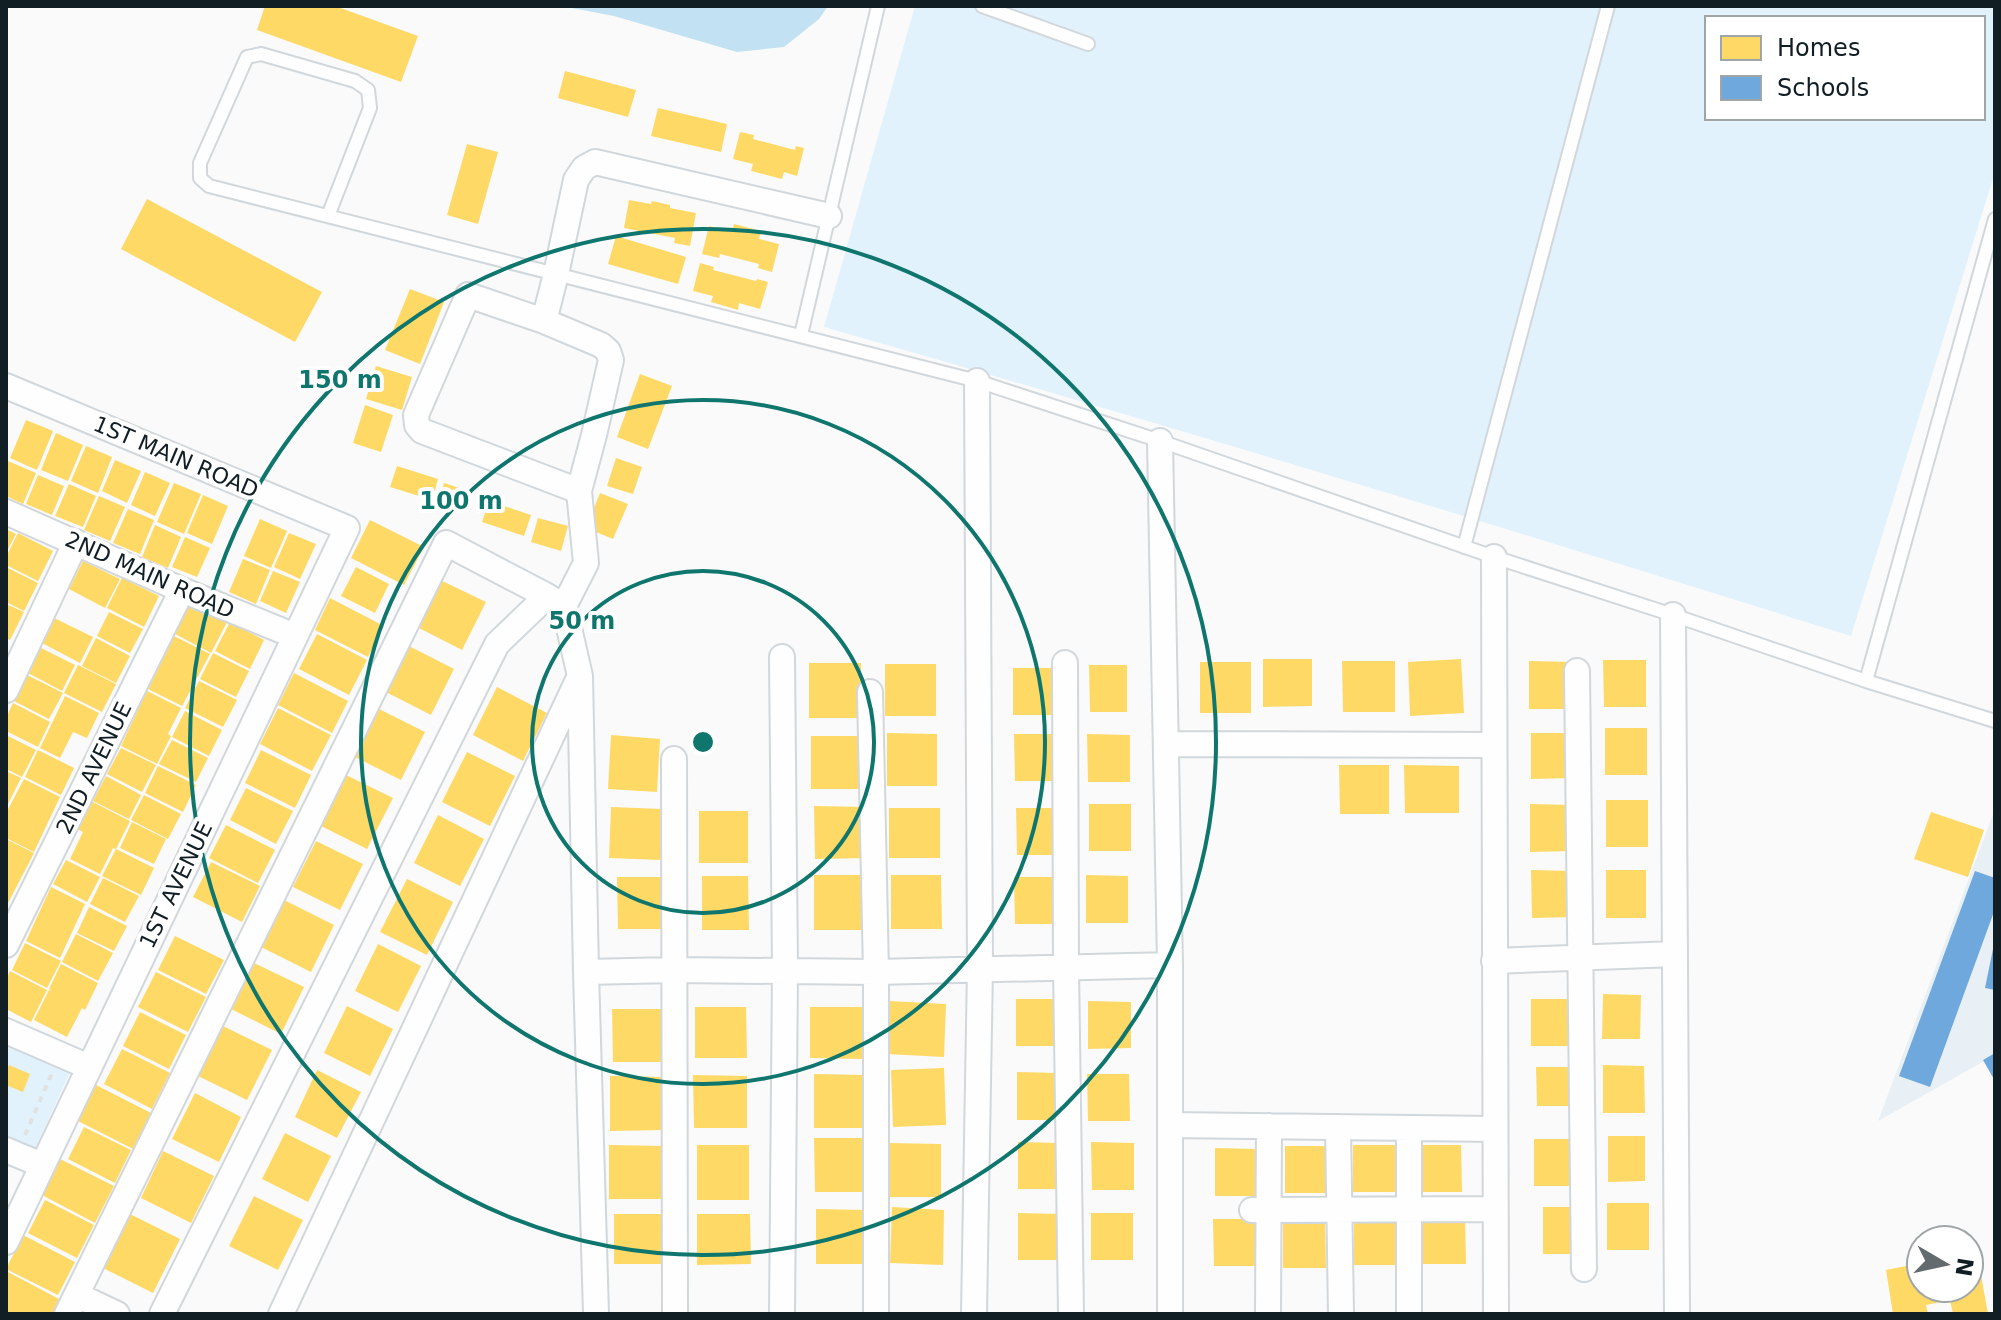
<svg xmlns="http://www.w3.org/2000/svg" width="2001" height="1320" viewBox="0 0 2001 1320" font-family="'DejaVu Sans',sans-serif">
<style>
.built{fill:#e8f0f5}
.green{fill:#e1f2fc;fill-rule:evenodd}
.forest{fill:#c2e2f3}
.homes{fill:#ffd966}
.schools{fill:#6fa8dc}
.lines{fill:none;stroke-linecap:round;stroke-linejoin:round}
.service-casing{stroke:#d1d7db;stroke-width:16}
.minor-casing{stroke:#d1d7db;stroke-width:28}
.path{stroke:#e0e1e1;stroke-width:4;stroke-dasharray:6 6;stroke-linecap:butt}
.service{stroke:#fefefe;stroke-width:12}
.minor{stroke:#fefefe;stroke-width:24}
.ring{fill:none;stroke:#0f766e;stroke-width:4}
.labels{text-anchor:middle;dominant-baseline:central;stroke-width:8;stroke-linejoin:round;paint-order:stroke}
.street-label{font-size:22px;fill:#111e24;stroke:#fff}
.centre{fill:#0f766e;stroke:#fff;stroke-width:4}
.ring-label{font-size:24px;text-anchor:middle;font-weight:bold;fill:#0f766e;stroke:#fff;stroke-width:8;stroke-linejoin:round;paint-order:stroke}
</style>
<rect width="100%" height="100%" fill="#fafafa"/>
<!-- built -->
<path class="built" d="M1995 809V1055L1878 1121Z"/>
<!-- green -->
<path class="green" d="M915 6H1995V172L1851 636C1510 529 1168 425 824 327ZM1707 18H1983V118H1707Z
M6 1040 72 1068 33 1153 6 1141Z"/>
<!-- forest -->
<path class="forest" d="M561 6H828L819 19 784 47 737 52 614 16Z"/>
<!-- homes -->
<path class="homes" d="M265 6H335L418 36 401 82 257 30Z
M565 71 636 90 628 117 558 98Z
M658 108 727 124 721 152 651 136Z
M740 132 754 135 753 139 795 150 796 146 804 148 797 176 784 172 782 179 751 171 753 164 733 159Z
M467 144 498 152 478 224 447 215Z
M147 199 322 292 295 342 121 249Z
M629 200 651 204 652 201 670 205V208L696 213 690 246 674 243 675 238 624 228Z
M734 224 761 231 759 239 779 244 772 272 758 268 759 264 720 254 719 258 702 254 709 226 732 232Z
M616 236 686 257 678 284 608 264Z
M700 263 714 267 713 270 756 281 757 279 768 282 760 309 739 303 738 310 711 302 713 296 693 291Z
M410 289 444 302 420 364 385 350Z
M376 366 412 377 402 410 366 399Z
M640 374 672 386 648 449 617 437Z
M365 405 393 415 381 452 353 443Z
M26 420 53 431 37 470 10 458Z
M56 433 83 445 68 481 41 470Z
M86 446 112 457 98 493 71 481Z
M616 458 642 467 633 494 607 486Z
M115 460 141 471 127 503 102 491Z
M8 461 36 473 23 504 6 496V466Z
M397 466 438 479 432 500 390 487Z
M145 472 170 483 155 516 131 505Z
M38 475 64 486 52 515 26 504Z
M174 483 201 494 184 534 157 522Z
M444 483 472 492 466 512 438 503Z
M69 484 96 496 83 527 55 516Z
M600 493 628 504 613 539 586 528Z
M203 495 228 506 212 544 187 533Z
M99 496 125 507 110 541 84 530Z
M489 501 531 515 524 536 482 522Z
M128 509 154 520 140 554 113 543Z
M538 518 568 526 561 551 531 542Z
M260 519 287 531 271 568 244 556Z
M370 520 424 547 404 585 351 558Z
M155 525 181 537 168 568 142 557Z
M6 529 16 534 6 553Z
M18 533 53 551 38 581 6 565V557Z
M289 533 316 544 300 579 274 567Z
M185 537 210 548 197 577 172 567Z
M243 559 270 570 256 604 229 592Z
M83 561 120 579 105 608 69 589Z
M6 567 38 583 24 611 6 602Z
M356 567 389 584 375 613 341 596Z
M273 571 300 582 286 613 260 601Z
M122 578 159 596 144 627 107 608Z
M438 579 486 602 462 650 415 626Z
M330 598 384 626 368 657 315 630Z
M190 603 227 622 211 653 175 634Z
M6 604 24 612 10 640 6 638Z
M109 612 143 629 130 653 97 636Z
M54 618 93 637 80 663 42 643Z
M230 622 264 640 250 669 215 651Z
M317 634 367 660 349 695 299 669Z
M174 636 210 654 182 706 148 689Z
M96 638 130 656 116 683 82 666Z
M407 645 454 669 431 715 384 691Z
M41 648 75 665 62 691 28 673Z
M213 653 249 671 236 697 200 679Z
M1263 659H1312V706L1263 707Z
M1461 659 1464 713 1410 716 1408 662Z
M1603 660H1646V707H1604Z
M1342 661H1395V712H1343Z
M1529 661 1571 662 1572 709H1529Z
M1200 662H1251V713H1200Z
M809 663H861V718H809Z
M885 664H936V716H885Z
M78 665 116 684 102 712 64 693Z
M1089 665H1127V712H1090Z
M1013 668H1055V715H1013Z
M294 673 348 701 332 733 278 705Z
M27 675 63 693 49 719 14 701Z
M199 681 237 700 223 727 185 708Z
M497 687 547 713 523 761 473 735Z
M147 691 181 708 168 734 171 736 157 764 121 746Z
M65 696 99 713 87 738 73 732 60 758 40 748Z
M13 703 50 722 38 747 6 731V718Z
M278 708 331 735 312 771 260 744Z
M379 709 425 732 401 780 355 757Z
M185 711 222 730 209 756 172 737Z
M1605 728H1647V775H1605Z
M887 733 937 734V786H887Z
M1531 733H1572V778L1531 779Z
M1014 734H1056L1057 781H1015Z
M1087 734 1130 735V782H1088Z
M6 735 36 750 22 777 6 769Z
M611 735 660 739 657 792 608 789Z
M811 736H860L861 789H811Z
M172 740 208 758 196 782 159 764Z
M121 748 156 765 142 792 107 774Z
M38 750 74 768 61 795 25 777Z
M261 750 311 775 295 808 245 783Z
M467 752 515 776 490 826 442 802Z
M1339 765H1389V814H1340Z
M1404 765 1459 766V813H1405Z
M158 766 196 785 183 812 145 793Z
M6 771 21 778 8 804 6 803Z
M346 775 393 798 367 849 321 826Z
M106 776 141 795 129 819 93 801Z
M24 779 60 797 34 852 6 838V813Z
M246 788 293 811 276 844 230 820Z
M144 795 181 814 168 839 131 820Z
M1606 800H1648V847H1606Z
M91 801 130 821 116 849 154 868 141 895 102 876 116 849 113 848 100 874 70 859 83 832 77 829Z
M1089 804H1131V851H1089Z
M1530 804 1572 805V851L1530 852Z
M814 806 868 807V858L815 859Z
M611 807 663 809 661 860 609 858Z
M889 808H940V858H889Z
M1016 808H1059V855H1017Z
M699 811H748V863H699Z
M1931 812 1984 830 1968 877 1914 859Z
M438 815 484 839 460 886 414 863Z
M132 822 166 839 154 864 120 848Z
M226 825 275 850 258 883 209 858Z
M6 839 34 853 6 907Z
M316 841 363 864 340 910 293 887Z
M66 860 100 877 87 902 53 884Z
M211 862 260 886 242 922 193 897Z
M1531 870 1573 871 1574 917 1532 918Z
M1606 870H1646V918H1606Z
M814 875H864V930H814Z
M891 875H941L942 929H891Z
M1086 875 1128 876V923H1086Z
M702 876H748L749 930H702Z
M617 877H662V929H618Z
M1014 877H1056L1057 924H1015Z
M103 878 139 896 125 922 90 904Z
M407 879 453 902 427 955 380 932Z
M51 887 85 904 60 958 26 941Z
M284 900 334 925 311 972 261 947Z
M89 907 127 926 114 951 77 933Z
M76 934 113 953 98 981 62 962Z
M175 936 224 960 206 994 158 970Z
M25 943 61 961 47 988 12 970Z
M378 944 421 966 398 1012 355 991Z
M254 963 304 987 281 1034 231 1009Z
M61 964 98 983 85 1010 82 1008 67 1037 34 1020 49 990 52 991 49 989Z
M10 971 47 990 31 1022 6 1009V980Z
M156 972 206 997 188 1032 138 1007Z
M1603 994 1641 995 1640 1039H1602Z
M1016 999H1058V1046H1016Z
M1531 999H1573V1046H1531Z
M889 1001 946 1004 944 1057 887 1054Z
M1088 1001 1131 1002V1048L1088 1049Z
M347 1006 393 1029 370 1076 324 1053Z
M695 1007H746L747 1058H695Z
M810 1007H864L865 1059 810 1058Z
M612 1009H663V1062H613Z
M140 1012 186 1035 169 1069 123 1046Z
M223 1026 272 1050 247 1100 198 1076Z
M122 1049 170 1073 152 1109 104 1084Z
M9 1065 30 1074 23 1092 6 1085V1072Z
M1603 1065 1644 1066 1645 1113H1603Z
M1536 1067H1573L1574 1106H1537Z
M944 1068 946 1125 893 1127 891 1070Z
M317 1070 361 1092 337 1138 295 1117Z
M1017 1072 1059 1073V1120H1017Z
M814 1074 866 1075V1128H814Z
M1087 1074H1129L1130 1121H1088Z
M693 1075 747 1076V1128H694Z
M610 1076 663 1077 664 1130 610 1131Z
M96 1085 151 1113 133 1149 78 1121Z
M195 1093 241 1117 219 1162 172 1139Z
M84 1127 131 1150 115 1183 68 1159Z
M285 1133 331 1156 308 1202 262 1179Z
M1608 1136H1645V1181L1608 1182Z
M814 1138H867V1192H815Z
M1534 1139H1576V1186H1534Z
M1018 1142 1060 1143 1061 1189H1018Z
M1091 1142 1134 1143V1190H1092Z
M889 1143 941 1144V1197H889Z
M609 1145 664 1146 665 1199H609Z
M697 1145H749V1200H697Z
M1353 1145H1395V1192H1353Z
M1419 1145H1461L1462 1192H1419Z
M1285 1146H1327V1193H1285Z
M1215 1148 1257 1149V1196H1215Z
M163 1151 214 1176 191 1223 141 1198Z
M60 1159 114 1186 95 1223 42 1195Z
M254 1196 303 1220 278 1270 229 1246Z
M45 1200 94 1225 77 1258 28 1233Z
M1607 1203H1649V1250H1607Z
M892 1207 944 1210 943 1265 890 1263Z
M1543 1207H1580L1581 1254H1543Z
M816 1209 867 1210V1264H816Z
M128 1213 180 1239 153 1293 101 1267Z
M1018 1213 1060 1214V1260H1018Z
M1091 1213H1133V1260H1091Z
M614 1214H666L667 1264H614Z
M697 1214H750L751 1264 697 1265Z
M1354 1217 1396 1218 1397 1265H1354Z
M1423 1217H1465L1466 1264H1423Z
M1213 1219H1256V1266H1214Z
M1283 1221H1325L1326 1268H1283Z
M23 1235 75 1262 58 1295 6 1269Z
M1977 1253 1988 1314H1953L1950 1300 1926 1305 1928 1314H1893L1886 1270 1921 1263V1288H1969V1254Z
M8 1272 59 1299 52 1314H6V1277Z"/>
<!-- schools -->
<path class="schools" d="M1975 871 1995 878V909L1930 1087 1899 1076Z
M1994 944H1995V990L1985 988Z
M1995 1053V1081L1983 1060Z"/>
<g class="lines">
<!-- service casing -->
<g class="service-casing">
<path id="service" d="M982 6 1088 44
M328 216 370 108 368 90 355 81 261 54 247 57 200 163V178L209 186 977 381 1160 441 1494 557 1673 615 1866 681 1995 721
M801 335 878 6
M1464 547 1608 6
M1866 681 1995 219"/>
</g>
<!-- minor casing -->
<g class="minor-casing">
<path id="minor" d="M544 321 468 295 416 415 417 425 422 431 579 491 594 435 611 360 608 351 601 345 544 321 556 274 576 180 584 168 595 162 829 216
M6 386 347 528 6 1242
M1160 441 1170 965V1314
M579 491 586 563 564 606 580 676 586 972 596 1314
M6 512 182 590 295 636
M1494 557 1496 1314
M1673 615 1677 1314
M1065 663 1066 967 1071 1314
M1577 671 1584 1269
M6 690 76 542
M870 692 876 972V1314
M1166 744 1494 745
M674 759 675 1314
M6 945 182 590
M1494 961 1675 954
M586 972 674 970 876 972 1170 965
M6 1031 89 1067
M1170 1125 1495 1129
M1338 1127 1341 1314
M6 1150 42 1165
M1252 1210 1495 1209
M77 1295 117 1314
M67 1314 446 543 547 596
M162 1314 497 644 547 596 564 606
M281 1314 577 682
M782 1314 785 970 782 657
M974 1314 980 968 977 381
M1268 1314 1269 1126
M1409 1314V1128"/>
</g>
<!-- path -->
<path class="path" d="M25 1135 52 1073"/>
<!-- service -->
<use href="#service" class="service"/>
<!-- minor -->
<use href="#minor" class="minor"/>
</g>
<!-- distance rings -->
<g class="ring">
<circle cx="703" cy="742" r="171"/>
<circle cx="703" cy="742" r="342"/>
<circle cx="703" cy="742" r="513"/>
</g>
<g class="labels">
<!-- street labels -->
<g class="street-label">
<text transform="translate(176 457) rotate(23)">1ST MAIN ROAD</text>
<text transform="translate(150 575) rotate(24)">2ND MAIN ROAD</text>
<text transform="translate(94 768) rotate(-64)">2ND AVENUE</text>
<text transform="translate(176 885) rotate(-64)">1ST AVENUE</text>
</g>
</g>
<circle cx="703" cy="742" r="12" class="centre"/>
<g class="ring-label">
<text x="340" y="388">150 m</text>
<text x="461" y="509">100 m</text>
<text x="582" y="629">50 m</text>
</g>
<!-- border -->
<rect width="2001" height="1320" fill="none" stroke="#111e24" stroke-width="16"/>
<!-- legend -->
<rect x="1705" y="16" width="280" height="104" fill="#ffffff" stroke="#a0a5a7" stroke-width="2"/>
<rect x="1721" y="36" width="40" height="24" fill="#ffd966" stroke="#a0a5a7" stroke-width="2"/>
<text x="1777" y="56" font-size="24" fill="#111e24">Homes</text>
<rect x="1721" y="76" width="40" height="24" fill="#6fa8dc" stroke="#a0a5a7" stroke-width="2"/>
<text x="1777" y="96" font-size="24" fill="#111e24">Schools</text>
<!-- north arrow -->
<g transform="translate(1945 1264) rotate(99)"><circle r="38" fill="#ffffff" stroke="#a0a5a7" stroke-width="2"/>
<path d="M0-6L14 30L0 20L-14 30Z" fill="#636b6f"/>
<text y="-12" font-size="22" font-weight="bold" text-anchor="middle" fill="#111e24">N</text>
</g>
</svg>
